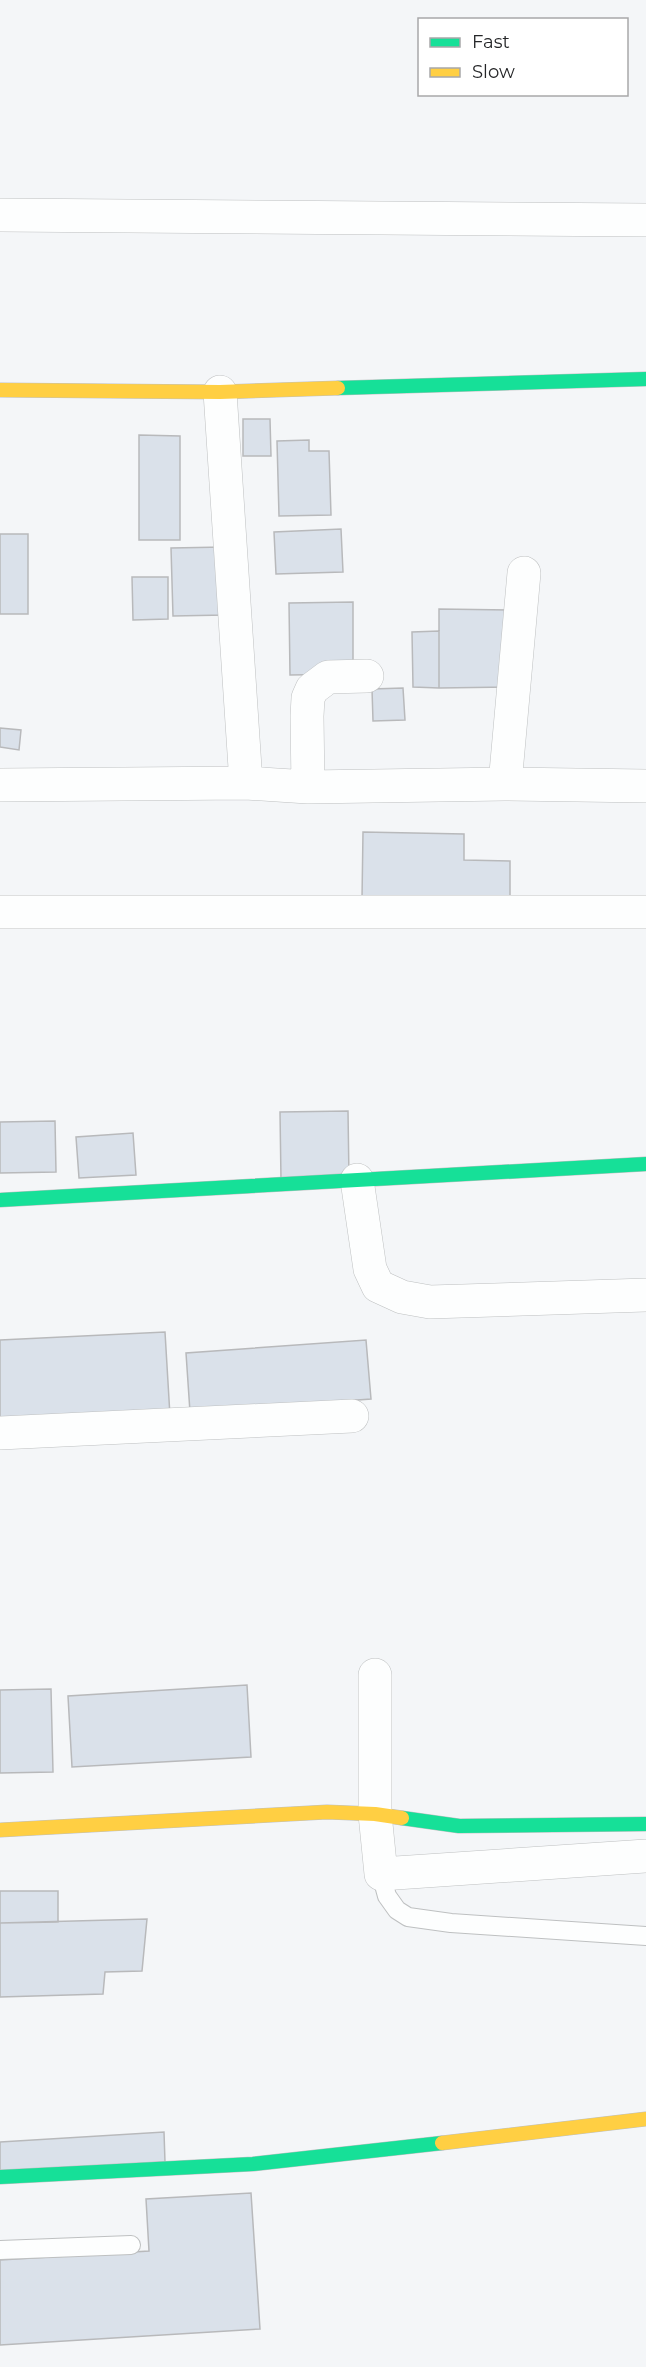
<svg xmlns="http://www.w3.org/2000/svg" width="646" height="2367" viewBox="0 0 646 2367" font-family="Montserrat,sans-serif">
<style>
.building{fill:#dae1ea;stroke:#b8b9bb;stroke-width:1.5}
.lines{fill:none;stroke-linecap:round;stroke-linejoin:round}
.lane-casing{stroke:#bec0c1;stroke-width:20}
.street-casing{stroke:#bec0c1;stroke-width:34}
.fast-casing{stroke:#bec0c1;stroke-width:15}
.slow-casing{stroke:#bec0c1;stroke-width:15}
.lane{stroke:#fdfefe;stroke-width:18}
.street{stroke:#fdfefe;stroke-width:33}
.fast{stroke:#16e098;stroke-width:14}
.slow{stroke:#ffcf43;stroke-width:14}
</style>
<rect width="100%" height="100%" fill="#f4f6f8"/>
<!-- building -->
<path class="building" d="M243 419H270L271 456H243Z
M139 435 180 436V540H139Z
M309 440V451H329L331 515 279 516 277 441Z
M341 529 343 572 276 574 274 532Z
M0 534H28V614H0Z
M224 547 225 615 173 616 171 548Z
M132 577H168V619L133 620Z
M353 602V674L290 675 289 603Z
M439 609 509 610V687L439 688Z
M439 631V688L413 687 412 632Z
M403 688 405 720 373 721 372 689Z
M0 728 21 730 19 750 0 747Z
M363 832 464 834V860L510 861V901L362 899Z
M348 1111 349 1179 281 1180 280 1112Z
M55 1121 56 1172 0 1173V1122Z
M133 1133 136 1175 79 1178 76 1137Z
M165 1332 170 1416 0 1425V1340Z
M366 1340 371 1399 190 1412 186 1353Z
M247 1685 251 1757 72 1767 68 1696Z
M51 1689 53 1772 0 1773V1690Z
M0 1891H58V1922L0 1923Z
M147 1919 142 1971 105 1972 103 1994 0 1997V1923Z
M164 2132 165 2162 0 2172V2142Z
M251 2193 260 2329 0 2345V2260L149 2251 146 2199Z"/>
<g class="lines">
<!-- lane casing -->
<g class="lane-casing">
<path id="lane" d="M381 1874 387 1896 397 1910 408 1917 451 1923 646 1936
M0 2250 131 2245"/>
</g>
<!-- street casing -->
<g class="street-casing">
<path id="street" d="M0 215 646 220
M220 392 246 783
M505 784 524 573
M0 785 246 783 308 787 505 784 646 786
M308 787 307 716 308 698 312 689 328 677 367 676
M0 912H646
M357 1180 370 1269 378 1286 402 1297 430 1302 646 1295
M0 1433 352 1416
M375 1675V1814L381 1874 646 1856"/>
</g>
<!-- fast casing -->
<g class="fast-casing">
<path id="fast" d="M338 388 646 379
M0 1200 646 1164
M402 1818 459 1826 646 1824
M0 2177 253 2164 442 2143"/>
</g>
<!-- slow casing -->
<g class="slow-casing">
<path id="slow" d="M0 390 220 392 338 388
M0 1830 327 1812 375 1814 402 1818
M442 2143 646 2119"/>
</g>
<!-- lane -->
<use href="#lane" class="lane"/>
<!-- street -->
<use href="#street" class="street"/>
<!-- fast -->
<use href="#fast" class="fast"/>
<!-- slow -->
<use href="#slow" class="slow"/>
</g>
<!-- legend -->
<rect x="418" y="18" width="210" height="78" fill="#ffffff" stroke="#a8a8a9" stroke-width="1.5"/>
<rect x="430" y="38" width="30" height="9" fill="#16e098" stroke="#a8a8a9" stroke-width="1.5"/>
<text x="472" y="48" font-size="18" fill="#252628">Fast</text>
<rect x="430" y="68" width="30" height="9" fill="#ffcf43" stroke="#a8a8a9" stroke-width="1.5"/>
<text x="472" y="78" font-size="18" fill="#252628">Slow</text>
</svg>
